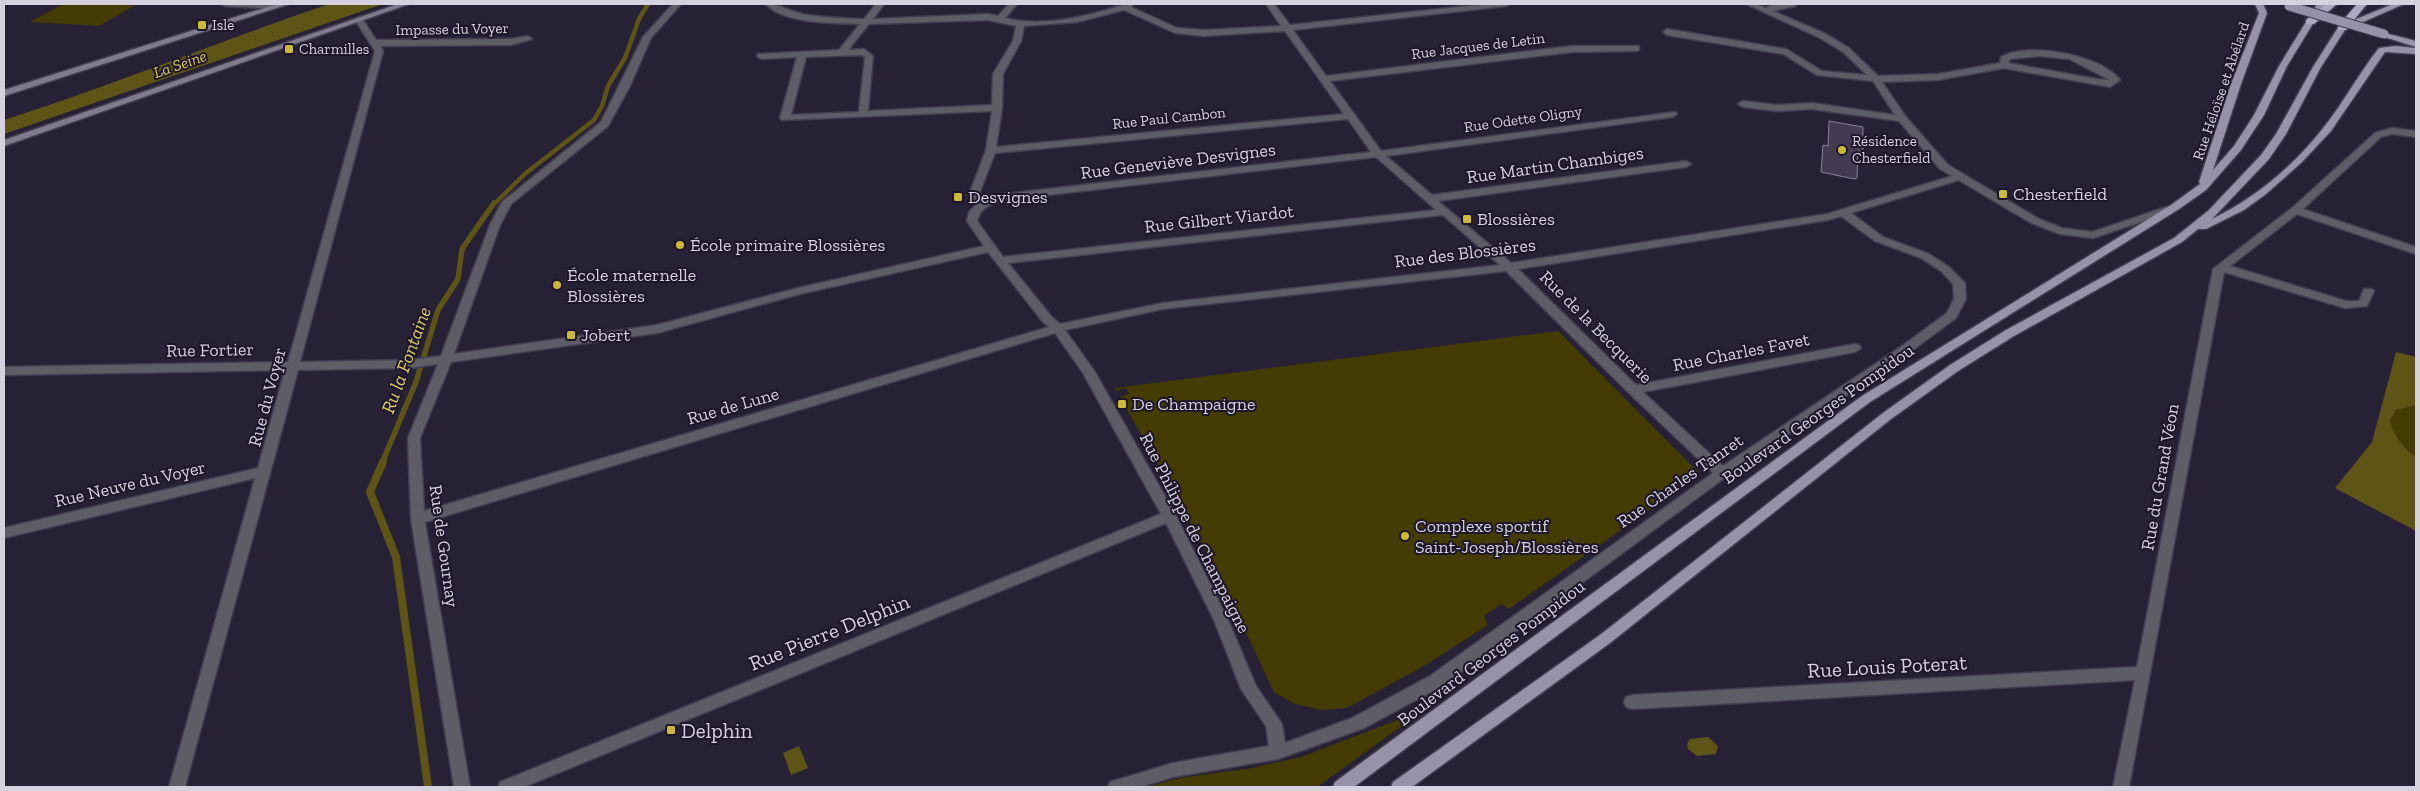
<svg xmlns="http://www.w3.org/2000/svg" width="2420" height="791" viewBox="0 0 2420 791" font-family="'Zilla Slab',serif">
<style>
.green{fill:#433b02}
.water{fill:#5e5416}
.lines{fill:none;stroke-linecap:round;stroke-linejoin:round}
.stream-far2{stroke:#5e5416;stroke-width:4.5}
.stream-far1{stroke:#5e5416;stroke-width:5.5}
.stream{stroke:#5e5416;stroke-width:8}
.building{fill:#423b52;stroke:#87809a}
.street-casing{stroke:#433d51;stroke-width:3}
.secondary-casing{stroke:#433d51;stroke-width:3}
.primary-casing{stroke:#433d51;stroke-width:3}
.highway-casing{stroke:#433d51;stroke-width:3}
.street{fill:#5e5c67;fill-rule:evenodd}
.secondary{fill:#7f7a8c;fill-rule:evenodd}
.primary{fill:#9892a8;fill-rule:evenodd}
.highway{fill:#aea7c3;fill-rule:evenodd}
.primary-bridge-casing{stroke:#433d51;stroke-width:11;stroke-linecap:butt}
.primary-bridge{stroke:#9892a8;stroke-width:9}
.poi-dot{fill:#ccb938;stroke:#1e172b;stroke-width:2}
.labels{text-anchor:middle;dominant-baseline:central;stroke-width:4;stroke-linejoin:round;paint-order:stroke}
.far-poi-label{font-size:15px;fill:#d5d1df;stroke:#1e172b;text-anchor:start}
.far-street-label{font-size:15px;fill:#d5d1df;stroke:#1e172b}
.far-water-label{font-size:16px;font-style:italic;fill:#decd60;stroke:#1e172b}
.street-label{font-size:18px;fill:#d5d1df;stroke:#1e172b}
.poi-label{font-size:18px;fill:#d5d1df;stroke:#1e172b;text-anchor:start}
.water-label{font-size:19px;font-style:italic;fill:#decd60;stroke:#1e172b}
.near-street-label{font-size:21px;fill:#d5d1df;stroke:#1e172b}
.near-poi-label{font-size:21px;fill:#d5d1df;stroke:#1e172b;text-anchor:start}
</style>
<rect width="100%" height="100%" fill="#272136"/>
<!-- green -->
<path class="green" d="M63 4H124L134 6 99 26 30 22Z
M1558 331 1700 474 1509 609 1501 604 1484 616 1488 625 1424 666 1347 708 1321 710 1295 704 1274 692 1216 569 1120 397 1129 394 1126 388 1116 391 1115 388Z
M2410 405H2416V457C2403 447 2394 437 2390 420L2396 410Z
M1468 672 1399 728 1317 787H1146L1180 778 1252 768 1301 757 1397 720Z"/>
<!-- water -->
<path class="water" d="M329 4H383L4 134V120C114 85 220 41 329 4Z
M2396 352 2416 357V405L2396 410 2390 420C2394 437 2403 447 2416 457V531L2335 488 2372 442Z
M1708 737 1718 746 1716 754 1697 756 1688 749 1687 744 1690 739Z
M799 746 808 768 791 775 783 753Z"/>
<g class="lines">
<!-- stream-far2 -->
<path class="stream-far2" d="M493 205 526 173 594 120 602 106 608 86 625 58 639 19 648 4"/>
<!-- stream-far1 -->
<path class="stream-far1" d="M382 463 416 382 438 310 458 279 462 249 494 203"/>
<!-- stream -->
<path class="stream" d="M383 462 370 492 396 557 428 787"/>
</g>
<!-- building -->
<path class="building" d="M1829 121 1863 127V152L1858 151 1857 178 1854 179 1821 172 1823 145 1828 146Z"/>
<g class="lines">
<!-- street casing -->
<g class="street-casing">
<path id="street" d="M221 4C233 3 270 0 279 7L275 9 225 6Z
M673 4H681L651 38 630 86 608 126 511 204 500 225 454 354 657 325 798 288 984 246 967 221 969 212 977 204 969 195 986 150 992 111 782 120 780 118 797 57 761 59 757 56 758 54 839 50 860 24C835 23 783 24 766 4 779 4 793 13 808 15 826 18 845 18 864 19L876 4H884L873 19 988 14 998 16 1009 4H1017L1005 18C1043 28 1089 16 1126 4H1133L1131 7 1177 28 1204 30 1281 26 1266 4H1274L1290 25 1486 4H1510L1506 6 1293 30 1326 76 1572 46H1639V50L1636 51 1572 52 1330 81 1381 151 1675 112 1677 114 1672 117 1386 156 1432 195 1686 161 1691 164 1686 167 1438 201 1511 263 1827 214 1952 176 1940 169 1899 121 1812 109 1776 111 1743 107 1738 104 1743 101 1776 105 1812 103 1895 115 1873 81 1817 75 1783 54 1667 35 1663 32 1667 29 1786 49 1822 71 1867 75 1843 52 1820 38 1746 4H1756L1766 8C1774 1 1786 4 1796 4L1795 6 1773 11 1826 34 1849 48 1878 76 1938 74 2000 63 2001 57C2027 41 2102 55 2120 80L2110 87 2004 68 1938 80 1882 82 1906 117 1948 165 2039 219 2062 228 2092 232 2166 207 2170 206 2175 209 2174 211 2093 238 2060 234 2031 223 1959 180 1851 213 1883 237 1929 254 1949 267 1965 283 1966 299 1956 318 1910 352 1727 476 1442 686 1364 728 1278 759 1173 777 1140 787H1108L1110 782 1173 763 1269 746 1266 726 1241 689 1214 620 1166 523 524 787H498L500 782 1161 514 1083 373 1055 333 425 522 470 787H454L411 519 408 438 438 364 410 368 298 370 185 787H169L255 478 4 538V528L258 468 285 370 4 375V367L288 362 375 51 355 20 359 17 362 18 376 40 511 39 528 36 532 39 511 45 380 46 383 51 300 362 410 360 441 356 490 225 502 202 601 122 643 37ZM1124 10 1175 33 1204 36 1285 31 1344 114 996 147 1002 108 1003 74 1021 41 1024 26 1077 22ZM988 20 1016 26 1013 41 993 74 992 105 868 111 873 56 864 49 848 50 869 24ZM862 55 865 57 859 112 791 115 806 57ZM2039 56 2069 59 2110 80 2097 79 2008 63 2010 59ZM1348 119 1371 152 1004 194 985 200 979 194 995 153ZM1376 157 1436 210 1003 257 977 221C981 206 992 204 1005 200ZM1443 215 1500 265 1163 303 1060 324 1051 316 1008 263ZM1841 216 1875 241 1921 258 1941 271 1953 284 1954 299 1947 313 1902 346 1723 466 1643 392 1855 352 1861 348 1859 345 1855 344 1636 385 1518 269 1828 220ZM988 252 1043 322 1049 327 424 511 420 438 451 362 657 333 800 294ZM1506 271 1629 393 1713 473 1430 676 1352 718 1285 743 1282 724 1256 686 1228 620 1176 516 1095 372 1065 330 1163 309Z
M2392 128 2416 131V137L2392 134 2381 137 2303 209 2416 247V254L2297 214 2230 266 2346 301H2359L2364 289H2372L2374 291 2367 306 2345 308 2224 272 2129 787H2113L2135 680 1632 709 1626 707 1624 702 1626 697 1632 695 2137 667 2213 269 2292 208 2375 133Z"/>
</g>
<!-- secondary casing -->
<g class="secondary-casing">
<path id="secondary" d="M277 4H289L4 96V90Z
M398 4H409L4 146V140Z"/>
</g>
<!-- primary casing -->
<g class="primary-casing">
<path id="primary" d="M2255 4H2263L2267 13 2241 84 2213 170 2234 146 2254 115 2279 66 2317 4H2325L2287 66 2264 115 2241 150 2206 190 2179 209 1870 402 1354 787H1333L1335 782 1862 396 2171 205 2200 184 2199 182 2231 84 2259 13Z
M2393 4H2404L2345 30 2321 67 2286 134 2269 159 2212 219C2255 198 2295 165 2324 127 2344 102 2359 73 2379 48L2395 46 2416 48V54L2385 52 2331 131 2302 162 2266 194 2244 210 2206 229H2198L2182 242 2014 336 1958 371 1891 419 1610 643 1412 787H1391L1393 782 1600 635 1883 413 1950 365 2006 330 2174 238 2208 211 2261 155 2276 134 2313 67 2339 26Z
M2381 32 2416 41V47L2381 36Z"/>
</g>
<!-- highway casing -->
<g class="highway-casing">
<path id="highway" d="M2326 4H2337L2314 24H2306V20Z
M2357 4H2367L2346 30H2338V26Z"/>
</g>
<!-- street -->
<use href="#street" class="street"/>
<!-- secondary -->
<use href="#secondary" class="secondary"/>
<!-- primary -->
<use href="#primary" class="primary"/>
<!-- highway -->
<use href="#highway" class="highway"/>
<!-- primary-bridge casing -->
<g class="primary-bridge-casing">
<path id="primary-bridge" d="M2289 6 2384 34"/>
</g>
<!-- primary-bridge -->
<use href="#primary-bridge" class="primary-bridge"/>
</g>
<!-- markers -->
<g class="poi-dot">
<rect x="197" y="20" width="10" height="10" rx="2.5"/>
<rect x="284" y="44" width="10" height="10" rx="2.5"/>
<circle cx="1842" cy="150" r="5"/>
<rect x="1998" y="189" width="10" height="10" rx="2.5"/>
<rect x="953" y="192" width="10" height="10" rx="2.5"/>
<rect x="1462" y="214" width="10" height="10" rx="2.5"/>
<circle cx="680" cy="245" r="5"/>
<circle cx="557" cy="285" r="5"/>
<rect x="566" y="330" width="10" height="10" rx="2.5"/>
<rect x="1117" y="399" width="10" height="10" rx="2.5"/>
<circle cx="1405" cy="536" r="5"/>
<rect x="666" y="725" width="10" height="10" rx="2.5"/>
</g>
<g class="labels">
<!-- far-poi labels -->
<g class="far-poi-label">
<text x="212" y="25">Isle</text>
<text x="299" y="49">Charmilles</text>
<text x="1852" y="141">Résidence<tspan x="1852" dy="17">Chesterfield</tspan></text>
</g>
<!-- far-street labels -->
<g class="far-street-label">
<text transform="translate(452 29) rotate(-1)">Impasse du Voyer</text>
<text transform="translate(1478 46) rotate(-7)">Rue Jacques de Letin</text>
<text transform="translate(2221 91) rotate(-71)">Rue Héloïse et Abélard</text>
<text transform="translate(1169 118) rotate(-6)">Rue Paul Cambon</text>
<text transform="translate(1523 119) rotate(-8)">Rue Odette Oligny</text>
</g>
<!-- far-water labels -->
<g class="far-water-label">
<text transform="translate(180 64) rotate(-19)">La Seine</text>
</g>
<!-- street labels -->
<g class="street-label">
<text transform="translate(1178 161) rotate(-7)">Rue Geneviève Desvignes</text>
<text transform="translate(1555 165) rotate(-8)">Rue Martin Chambiges</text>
<text transform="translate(1219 219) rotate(-6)">Rue Gilbert Viardot</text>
<text transform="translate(1465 253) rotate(-7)">Rue des Blossières</text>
<text transform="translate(1596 327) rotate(45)">Rue de la Becquerie</text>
<text transform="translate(210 350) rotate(-1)">Rue Fortier</text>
<text transform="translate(1741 352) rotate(-11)">Rue Charles Favet</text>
<text transform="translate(267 397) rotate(-75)">Rue du Voyer</text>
<text transform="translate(733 406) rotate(-16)">Rue de Lune</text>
<text transform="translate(1818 414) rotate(-35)">Boulevard Georges Pompidou</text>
<text transform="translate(2160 477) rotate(-80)">Rue du Grand Véon</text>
<text transform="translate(1680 481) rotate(-35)">Rue Charles Tanret</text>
<text transform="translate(130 484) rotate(-13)">Rue Neuve du Voyer</text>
<text transform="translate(1195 533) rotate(63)">Rue Philippe de Champaigne</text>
<text transform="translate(444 546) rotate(82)">Rue de Gournay</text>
<text transform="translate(1491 653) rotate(-37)">Boulevard Georges Pompidou</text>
</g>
<!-- poi labels -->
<g class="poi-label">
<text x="2013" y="194">Chesterfield</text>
<text x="968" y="197">Desvignes</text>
<text x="1477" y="219">Blossières</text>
<text x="690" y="245">École primaire Blossières</text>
<text x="567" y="275">École maternelle<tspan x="567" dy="21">Blossières</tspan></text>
<text x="581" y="335">Jobert</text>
<text x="1132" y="404">De Champaigne</text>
<text x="1415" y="526">Complexe sportif<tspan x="1415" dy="21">Saint-Joseph/Blossières</tspan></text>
</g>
<!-- water labels -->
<g class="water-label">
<text transform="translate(406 360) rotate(-70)">Ru la Fontaine</text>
</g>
<!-- near-street labels -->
<g class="near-street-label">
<text transform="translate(829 632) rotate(-22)">Rue Pierre Delphin</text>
<text transform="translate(1887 666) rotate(-3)">Rue Louis Poterat</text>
</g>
<!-- near-poi labels -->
<g class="near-poi-label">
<text x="681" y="730">Delphin</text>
</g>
</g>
<!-- border -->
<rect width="2420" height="791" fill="none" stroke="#d5d1df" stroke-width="10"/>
</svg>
